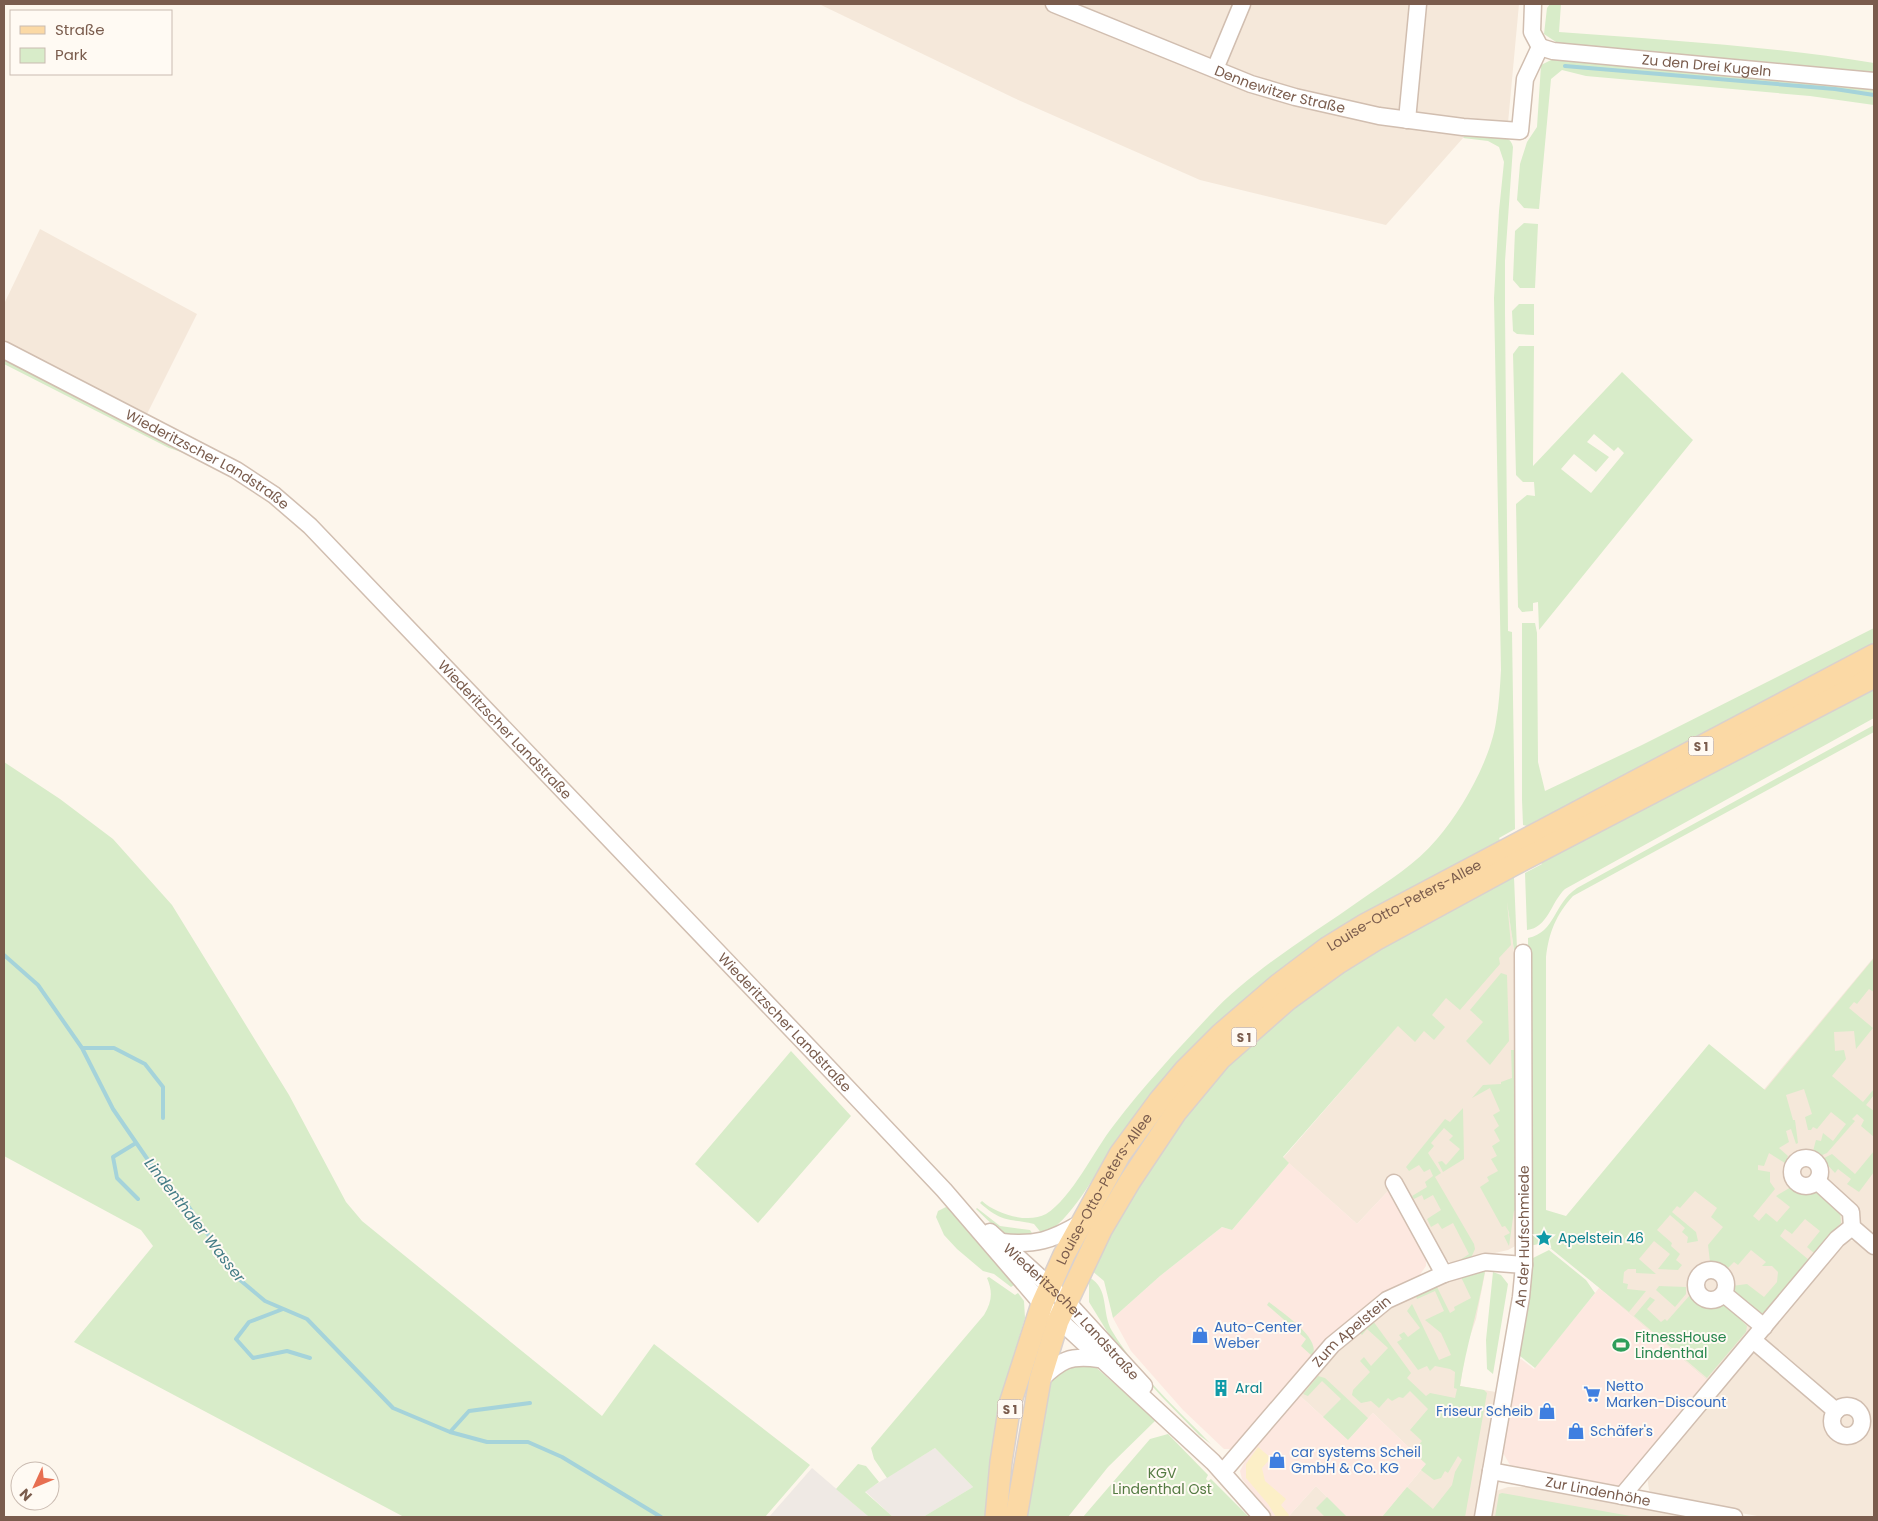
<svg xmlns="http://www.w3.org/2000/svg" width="1878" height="1521" viewBox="0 0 1878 1521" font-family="Poppins,sans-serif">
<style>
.residential{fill:#f5e8da}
.commercial{fill:#fde8e0}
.industrial{fill:#efe9e4}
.green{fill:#d8ecc9;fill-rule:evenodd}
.sand{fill:#fcefc7}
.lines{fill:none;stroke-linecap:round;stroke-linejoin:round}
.stream{stroke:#a5d3da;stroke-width:4}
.minor-casing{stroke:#d1beb0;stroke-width:19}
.major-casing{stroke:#dad1cd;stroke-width:24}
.minor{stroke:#fff;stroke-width:16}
.major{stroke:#fbd9a5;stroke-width:21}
.labels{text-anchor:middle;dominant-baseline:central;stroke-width:4;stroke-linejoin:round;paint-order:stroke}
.shield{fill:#fffaf3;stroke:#a28b7f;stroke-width:1}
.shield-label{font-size:12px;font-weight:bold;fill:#7a5c4d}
.street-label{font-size:14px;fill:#7a5c4d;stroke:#fffaf3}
.culture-label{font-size:14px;fill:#0d838f;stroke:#fffaf3;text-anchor:start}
.shop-label{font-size:14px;fill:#366cbe;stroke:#fffaf3;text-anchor:start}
.leisure-label{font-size:14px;fill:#27864d;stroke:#fffaf3;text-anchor:start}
.park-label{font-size:14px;fill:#537a41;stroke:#fffaf3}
.water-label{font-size:15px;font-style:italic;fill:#437c86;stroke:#fffaf3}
</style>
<rect width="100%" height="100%" fill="#fdf6ec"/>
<!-- residential -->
<path class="residential" d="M819 4H1519L1508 123 1473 122 1463 138 1386 225 1200 180 1014 98Z
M40 229 197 314 146 416 4 342V304Z
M1507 900 1517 973 1519 1244 1508 1250 1451 1263 1440 1254 1389 1190 1357 1224 1283 1158Z
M1874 957V1240L1856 1228 1710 1383 1599 1288Z
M1859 1239 1874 1252V1517H1763L1656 1498 1649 1490 1647 1476 1840 1243Z
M1486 1268 1476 1319 1466 1348 1460 1386 1496 1392 1474 1517H1382L1426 1464 1373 1413 1348 1440 1298 1394 1344 1342 1408 1294Z
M1316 1486 1347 1517H1288Z
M1508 1487H1531L1699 1517H1486L1492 1496 1496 1491Z"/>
<!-- commercial -->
<path class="commercial" d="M1289 1163 1357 1224 1389 1190 1426 1257V1266L1419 1276 1394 1289 1245 1441 1232 1449H1224L1183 1410 1131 1351 1113 1318 1160 1276 1222 1227 1232 1230Z
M1599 1288 1710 1383 1621 1486 1614 1489 1553 1478 1510 1465 1502 1451 1515 1358 1521 1359 1534 1369Z
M1298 1394 1348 1440 1373 1413 1426 1464 1382 1517H1347L1316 1486 1288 1517H1272L1242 1479 1240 1471 1248 1455Z"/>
<!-- industrial -->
<path class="industrial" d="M935 1448 973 1487 923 1517H893L865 1491Z
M812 1468 869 1517H769Z"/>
<!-- green -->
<path class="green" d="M1550 4H1561L1559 32C1664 40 1770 46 1874 63V74L1559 44 1544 34 1547 8Z
M1553 59 1874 86V105L1810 96 1586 76 1562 70 1551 79 1539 209 1524 208 1517 200 1520 164 1527 142 1537 127 1541 65Z
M1467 132C1481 133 1510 130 1513 147L1505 261V312L1508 631 1512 632 1515 829 1499 838 1501 843 1113 1148C1096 1173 1070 1222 1043 1235L1034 1224C1007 1218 1003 1223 980 1203L982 1201C996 1214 1028 1224 1046 1214 1072 1198 1094 1150 1114 1125 1143 1087 1176 1051 1209 1016 1253 969 1310 936 1362 899 1388 881 1416 864 1437 839 1462 810 1490 761 1496 722 1499 705 1500 687 1501 670L1494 298 1499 211 1504 162 1499 147 1488 141 1463 138Z
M1524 223 1538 224 1535 288H1520L1513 280 1515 231Z
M1519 304H1534V335L1517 334 1513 331 1512 311Z
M1519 346H1534L1533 466 1622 372 1693 440 1539 630 1538 602 1533 603V611L1522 612 1518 607 1516 504 1527 495 1535 496 1534 482H1523L1516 475 1513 354ZM1594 434 1614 451 1618 447 1624 453 1591 493 1561 469 1574 454 1596 472 1609 457 1587 442Z
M4 356 193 456 169 448 4 364Z
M1522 623H1535L1537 633 1538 762 1545 791 1642 745 1874 628V647L1540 821 1539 819 1527 826 1523 825 1522 800Z
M1874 684V718L1565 889C1551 902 1548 928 1527 930L1525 873 1542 864 1539 860Z
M1874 725V732L1573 896C1556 915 1549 932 1546 957V1210L1566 1216 1709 1044 1765 1090 1874 958V992L1869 989 1857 1004 1854 1002 1849 1008 1873 1028 1856 1049 1854 1031 1834 1032 1835 1051 1844 1050 1846 1059 1832 1076 1863 1102 1874 1089V1095L1866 1105 1874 1111V1137L1861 1126 1864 1120 1857 1114 1852 1119 1855 1121 1827 1153 1820 1156 1813 1151 1816 1140 1821 1141 1823 1133 1833 1141 1846 1124 1831 1112 1817 1129 1813 1127 1811 1130H1808L1805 1117 1812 1114 1804 1089 1786 1095 1793 1120H1795L1798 1143 1796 1144 1791 1129 1786 1131 1789 1142 1779 1148 1788 1156 1785 1163 1769 1153 1764 1166 1758 1165V1170L1770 1172V1182L1775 1189 1753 1216 1759 1221 1766 1213 1777 1222 1790 1207 1776 1196 1791 1187 1801 1192H1818L1840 1211 1841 1223 1814 1253 1807 1247 1820 1231 1805 1219 1792 1234 1785 1229 1780 1236 1809 1260 1763 1313C1751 1312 1736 1298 1732 1286L1747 1284 1764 1297 1777 1282 1778 1272 1772 1266H1762L1766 1262 1751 1250 1738 1265 1734 1262 1726 1270 1720 1265 1710 1262 1708 1245 1723 1227 1711 1217 1717 1208 1695 1191 1680 1208 1677 1206 1672 1212 1696 1232 1698 1241 1687 1243 1688 1237 1682 1232 1685 1228 1670 1215 1657 1230 1672 1243 1671 1246 1680 1254 1676 1260 1682 1265 1678 1270 1658 1269 1670 1254 1654 1241 1639 1259 1656 1274 1636 1273V1269H1628L1624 1272 1623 1283 1628 1284 1627 1289 1646 1291 1629 1312 1544 1243 1529 1246 1528 938C1556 932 1553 904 1577 888Z
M4 762 60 799 113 839 172 905 289 1095 346 1202 362 1221 602 1416 654 1344 810 1465 765 1517H404L74 1342 153 1246 141 1230 4 1156Z
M1514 877 1517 949 1514 950 1507 902 1511 945 1499 958 1500 964 1460 1010 1446 998 1432 1015 1445 1027 1434 1040 1424 1031 1415 1042 1398 1026 1283 1157 1289 1163 1232 1230 1222 1227 1160 1276 1113 1318 1104 1281 1091 1270 1118 1216 1204 1086 1293 1005 1401 934Z
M1501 973 1507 975 1509 1041 1490 1065 1466 1041 1483 1022 1470 1010Z
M1511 1050H1517L1519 1209 1514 1211 1509 1246 1504 1236 1510 1233 1505 1226 1502 1227 1480 1187 1489 1181 1487 1177 1498 1171 1491 1159 1497 1156 1492 1146 1500 1141 1494 1130 1499 1126 1493 1115 1500 1111 1490 1088 1472 1098 1483 1085 1501 1084V1082L1512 1078Z
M791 1051 851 1116 758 1223 695 1164Z
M1463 1108 1464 1159 1443 1172 1438 1162 1442 1161 1446 1165 1460 1149 1449 1140 1453 1136 1444 1128 1431 1143 1434 1146 1428 1153 1441 1173 1435 1177 1474 1244 1475 1249 1471 1258 1460 1260 1469 1254 1453 1223 1442 1229 1438 1223 1431 1227 1427 1219 1441 1210 1433 1195 1424 1200 1422 1195 1414 1199 1412 1196 1427 1187 1425 1182 1433 1176 1430 1169 1424 1172 1419 1165 1409 1171 1406 1167 1445 1119 1450 1122Z
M1874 1151V1172L1859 1192 1847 1184 1851 1179 1838 1169 1835 1173 1822 1159 1832 1154 1855 1174Z
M946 1207 950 1209 1014 1285 1011 1287 994 1274 983 1271 957 1249 944 1235 936 1217 938 1211Z
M977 1208 1000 1226 1030 1230 1035 1238C1002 1236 1000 1232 976 1209Z
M1549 1250 1586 1280 1595 1293 1535 1368 1515 1352 1531 1259Z
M1485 1271C1478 1310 1466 1347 1460 1386L1484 1390 1487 1393 1465 1517H1382L1407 1487 1433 1509 1452 1485 1455 1472 1462 1460 1458 1456 1448 1473 1445 1471 1441 1478 1434 1480 1421 1470 1426 1464 1413 1452 1422 1441 1410 1430 1428 1409 1410 1391 1403 1398 1399 1397 1392 1401 1388 1398 1379 1408 1371 1401 1361 1403 1352 1395 1353 1390 1370 1372 1360 1361 1364 1357 1371 1366 1388 1348 1367 1329 1362 1335 1359 1332 1373 1321 1411 1373 1407 1378 1426 1396 1430 1393 1455 1398 1457 1389 1454 1388 1455 1372 1450 1369 1435 1366 1430 1371 1427 1366 1418 1370 1397 1342 1402 1339 1399 1335 1404 1332 1408 1337 1420 1328 1407 1311 1412 1304 1439 1360 1451 1355 1441 1333 1425 1320 1444 1311 1435 1291 1417 1299 1415 1294 1436 1285 1450 1313 1455 1310 1454 1307 1471 1298 1461 1277Z
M1493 1272 1501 1275 1508 1284 1493 1374 1487 1369 1486 1340Z
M989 1277 1015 1295 1018 1293 1024 1301 1025 1318 1008 1374 987 1517H923L973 1487 935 1448 887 1478 874 1459 871 1448 984 1315C992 1302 993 1292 987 1278Z
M1089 1277C1110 1289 1101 1312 1112 1331 1138 1374 1177 1409 1211 1444L1199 1435 1162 1397 1116 1346 1089 1302Z
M1659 1286 1686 1287V1294L1675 1307 1656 1290Z
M1690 1295 1705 1304H1725L1747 1326 1746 1332 1707 1378 1634 1316 1650 1297 1655 1300 1647 1309 1661 1322 1665 1319 1667 1321Z
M1269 1302C1281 1312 1323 1339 1312 1356L1301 1346 1306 1339 1267 1305Z
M1092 1364 1156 1420 1108 1467 1068 1517H1023L1051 1378 1063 1365Z
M1318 1376 1325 1378 1368 1418 1348 1440 1323 1417 1341 1399 1322 1381 1308 1396 1303 1394Z
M1168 1434 1208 1475 1206 1479 1208 1481 1211 1479 1249 1517H1083L1150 1439Z
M858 1464 866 1466 879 1482 865 1492 893 1517H869L836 1489Z
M1502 1493 1636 1517H1495L1499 1494Z
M1327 1497 1347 1517H1325L1316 1508Z"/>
<!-- sand -->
<path class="sand" d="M1258 1447 1271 1458 1262 1468 1265 1481 1286 1499 1281 1505 1289 1515 1288 1517H1276L1268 1504 1246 1478V1464Z"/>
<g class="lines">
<!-- stream -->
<path class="stream" d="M1565 66 1835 89 1874 95
M4 955 38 985 82 1048 113 1109 159 1176 188 1206 240 1280 265 1301 307 1319 393 1408 450 1432 487 1442H528L562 1457 661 1517
M82 1048H114L145 1064 163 1087V1118
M136 1143 113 1157 117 1178 138 1199
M283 1309 249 1322 236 1339 253 1358 287 1351 310 1358
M450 1432 469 1411 530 1403"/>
<!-- minor casing -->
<g class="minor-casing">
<g id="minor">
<path id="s1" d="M1054 4 1251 84 1295 97 1379 116 1463 127 1520 131 1525 79 1540 47"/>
<path d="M1533 4 1532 32 1540 47"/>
<path id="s2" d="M1540 47 1553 51 1874 81"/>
<path d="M1215 69 1242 4"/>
<path d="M1407 120 1418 4"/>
<path id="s3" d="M4 350 236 470 274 495 310 526 821 1060 944 1190 1042 1304 1213 1462 1262 1517"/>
<circle cx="1806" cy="1172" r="14"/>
<path d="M1817 1181 1851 1212 1852 1227 1874 1246"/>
<path d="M1394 1183 1444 1274"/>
<path id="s4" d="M990 1232 1067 1302 1144 1386"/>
<path d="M1002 1242C1035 1246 1052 1240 1081 1223"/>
<circle cx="1711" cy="1285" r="15"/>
<path d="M1724 1294 1764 1327"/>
<path d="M1753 1340 1836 1411"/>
<path d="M1040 1380C1061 1360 1069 1355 1099 1359"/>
<circle cx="1847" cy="1421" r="15"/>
<path id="s5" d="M1491 1471 1734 1517"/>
<path id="s6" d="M1223 1472 1332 1345 1387 1300 1444 1274 1485 1262 1524 1265"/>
<path d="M1622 1496 1837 1239 1852 1227"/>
<path id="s7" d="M1483 1517 1521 1297 1524 1265 1523 953"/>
</g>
</g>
<!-- major casing -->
<g class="major-casing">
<g id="major">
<path id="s8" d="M996 1517 1001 1462 1010 1404 1042 1304 1064 1255 1120 1154 1159 1101 1185 1070 1221 1034 1278 985 1327 948 1366 924 1874 655"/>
<path d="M1016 1517 1040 1380 1058 1321 1101 1230 1130 1181 1176 1112 1220 1059 1287 1000 1338 963 1375 940 1513 865 1874 677"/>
</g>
</g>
<!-- minor -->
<use href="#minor" class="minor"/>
<!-- major -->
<use href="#major" class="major"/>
</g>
<!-- icons -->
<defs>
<g id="sight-bare" transform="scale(1.35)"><path d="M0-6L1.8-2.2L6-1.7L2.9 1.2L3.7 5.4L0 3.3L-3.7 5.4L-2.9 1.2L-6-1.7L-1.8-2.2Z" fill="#0f9aa8" stroke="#fffaf3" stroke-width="2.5" paint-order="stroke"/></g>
<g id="shop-bare" transform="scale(1.35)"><path d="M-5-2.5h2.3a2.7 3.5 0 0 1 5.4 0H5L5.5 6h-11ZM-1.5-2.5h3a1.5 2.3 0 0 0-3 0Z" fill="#3f7fe0" stroke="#fffaf3" stroke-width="2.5" paint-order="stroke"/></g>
<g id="stadium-bare" transform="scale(1.35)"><path d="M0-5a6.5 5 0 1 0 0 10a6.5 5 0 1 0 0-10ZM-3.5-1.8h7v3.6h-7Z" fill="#2e9e5b" stroke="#fffaf3" stroke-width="2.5" paint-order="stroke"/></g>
<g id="building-bare" transform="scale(1.35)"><path d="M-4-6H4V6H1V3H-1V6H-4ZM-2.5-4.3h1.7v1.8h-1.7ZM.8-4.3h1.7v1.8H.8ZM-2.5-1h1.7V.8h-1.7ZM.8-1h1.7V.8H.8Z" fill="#0f9aa8" stroke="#fffaf3" stroke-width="2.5" paint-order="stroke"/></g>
<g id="supermarket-bare" transform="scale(1.35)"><path d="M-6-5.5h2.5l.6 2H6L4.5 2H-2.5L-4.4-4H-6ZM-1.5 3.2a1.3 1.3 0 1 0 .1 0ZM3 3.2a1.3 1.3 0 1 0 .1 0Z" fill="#3f7fe0" stroke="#fffaf3" stroke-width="2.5" paint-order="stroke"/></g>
</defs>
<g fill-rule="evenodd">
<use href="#sight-bare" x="1544" y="1238"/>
<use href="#shop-bare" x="1200" y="1335"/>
<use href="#stadium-bare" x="1621" y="1345"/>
<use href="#building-bare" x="1221" y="1388"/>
<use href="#supermarket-bare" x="1592" y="1394"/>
<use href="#shop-bare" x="1547" y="1411"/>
<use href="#shop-bare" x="1576" y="1431"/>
<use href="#shop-bare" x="1277" y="1460"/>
</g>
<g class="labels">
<!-- shield labels -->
<g class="shield">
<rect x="1688.5" y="736.5" width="25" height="19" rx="4"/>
<rect x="1231.5" y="1027.5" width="25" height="19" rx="4"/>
<rect x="997.5" y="1399.5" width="25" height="19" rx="4"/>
</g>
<g class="shield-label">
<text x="1701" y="746">S 1</text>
<text x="1244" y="1037">S 1</text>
<text x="1010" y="1409">S 1</text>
</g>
<!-- street labels -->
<g class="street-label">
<text stroke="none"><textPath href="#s2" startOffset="168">Zu den Drei Kugeln</textPath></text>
<text stroke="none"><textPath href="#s1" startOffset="242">Dennewitzer Straße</textPath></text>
<text stroke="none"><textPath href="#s3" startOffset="231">Wiederitzscher Landstraße</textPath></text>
<text stroke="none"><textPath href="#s3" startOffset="636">Wiederitzscher Landstraße</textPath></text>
<text stroke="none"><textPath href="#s8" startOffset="770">Louise-Otto-Peters-Allee</textPath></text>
<text stroke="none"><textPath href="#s3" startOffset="1041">Wiederitzscher Landstraße</textPath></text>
<text stroke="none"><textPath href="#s8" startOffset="350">Louise-Otto-Peters-Allee</textPath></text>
<text stroke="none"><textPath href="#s7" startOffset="284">An der Hufschmiede</textPath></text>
<text stroke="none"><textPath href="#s4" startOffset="114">Wiederitzscher Landstraße</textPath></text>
<text stroke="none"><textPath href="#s6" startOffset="191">Zum Apelstein</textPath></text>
<text stroke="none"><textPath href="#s5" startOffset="109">Zur Lindenhöhe</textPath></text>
</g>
<!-- culture labels -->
<g class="culture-label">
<text x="1558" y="1238">Apelstein 46</text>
<text x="1235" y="1388">Aral</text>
</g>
<!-- shop labels -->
<g class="shop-label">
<text x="1214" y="1327">Auto-Center<tspan x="1214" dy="16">Weber</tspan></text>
<text x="1606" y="1386">Netto<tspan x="1606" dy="16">Marken-Discount</tspan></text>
<text x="1533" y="1411" text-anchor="end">Friseur Scheib</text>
<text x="1590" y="1431">Schäfer's</text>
<text x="1291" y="1452">car systems Scheil<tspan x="1291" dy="16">GmbH &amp; Co. KG</tspan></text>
</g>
<!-- leisure labels -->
<g class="leisure-label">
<text x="1635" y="1337">FitnessHouse<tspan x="1635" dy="16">Lindenthal</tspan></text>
</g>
<!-- park labels -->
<g class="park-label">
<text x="1162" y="1473">KGV<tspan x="1162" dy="16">Lindenthal Ost</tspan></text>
</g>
<!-- water labels -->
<g class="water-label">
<text transform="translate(195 1220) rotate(52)">Lindenthaler Wasser</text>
</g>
</g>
<!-- border -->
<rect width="1878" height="1521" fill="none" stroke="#7a5c4d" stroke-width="10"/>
<!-- legend -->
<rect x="10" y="10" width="162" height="65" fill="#fffaf3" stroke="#cabbb1"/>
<rect x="20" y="26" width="25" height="8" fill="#fbd9a5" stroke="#cabbb1"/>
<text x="55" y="35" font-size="15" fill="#7a5c4d">Straße</text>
<rect x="20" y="48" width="25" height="15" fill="#d8ecc9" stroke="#cabbb1"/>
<text x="55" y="60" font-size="15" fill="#7a5c4d">Park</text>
<!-- north arrow -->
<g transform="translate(35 1486) rotate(226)"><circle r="24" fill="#fffaf3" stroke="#cabbb1"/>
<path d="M0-4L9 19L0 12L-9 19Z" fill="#e76f51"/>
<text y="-8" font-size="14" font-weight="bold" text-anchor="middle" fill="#7a5c4d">N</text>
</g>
</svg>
